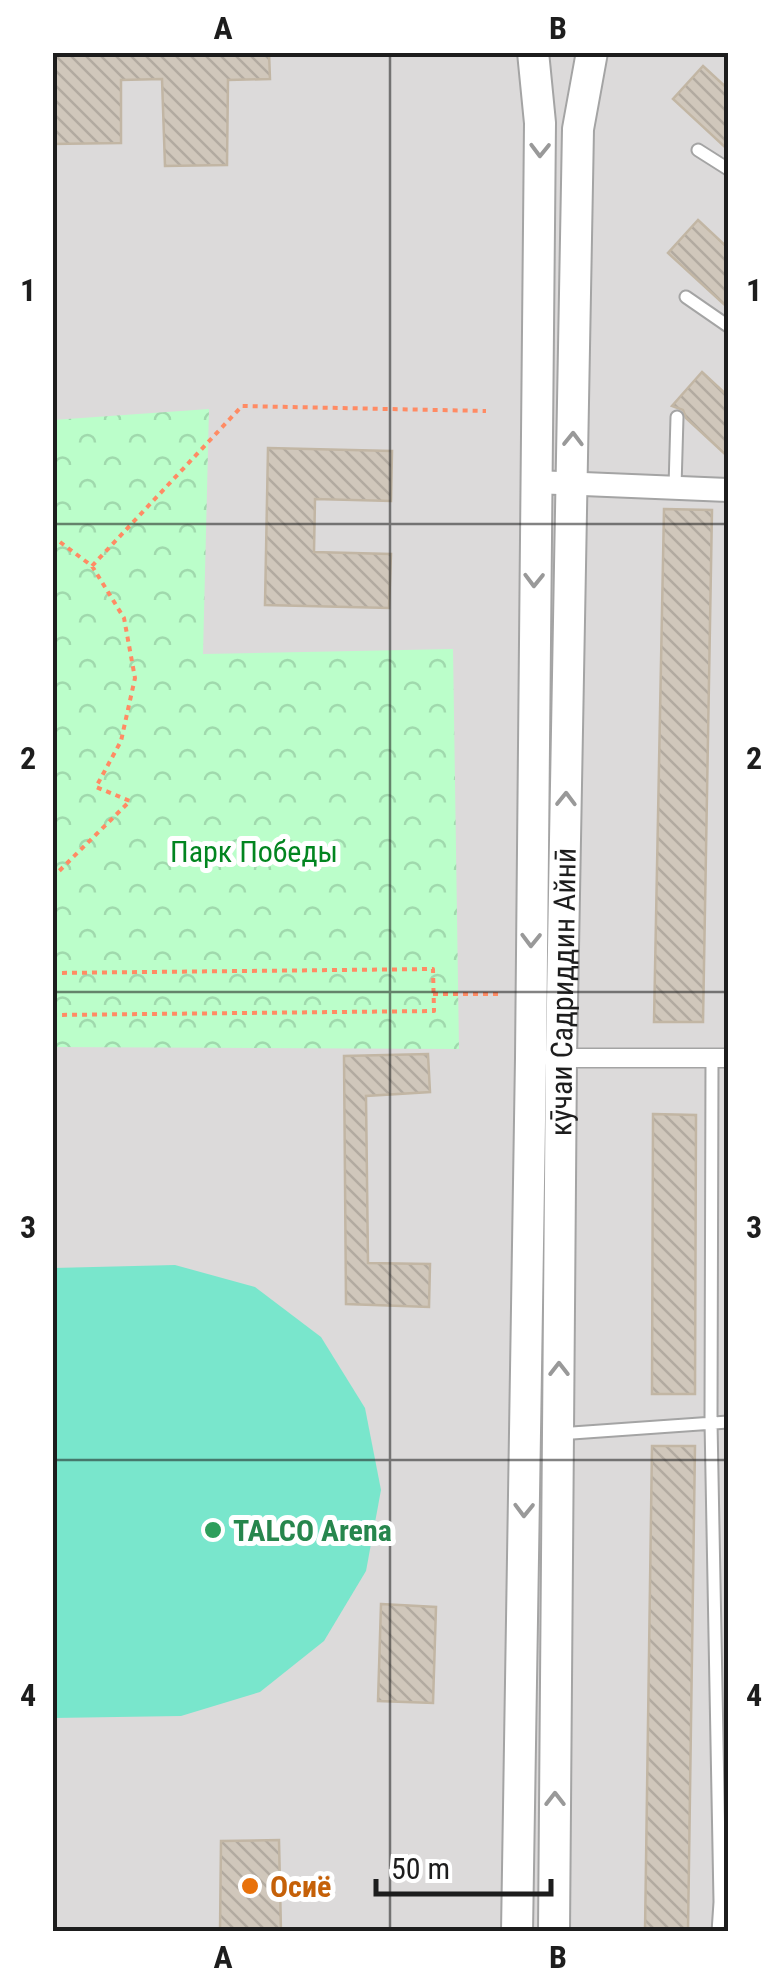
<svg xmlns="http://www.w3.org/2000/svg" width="781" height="1984" viewBox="0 0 781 1984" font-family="'Roboto Condensed',sans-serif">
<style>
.residential{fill:#dcdada}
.park{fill:url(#park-crowns)}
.pitch{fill:#79e6cc}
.building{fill:url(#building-back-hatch);stroke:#c2b6a4;stroke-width:2.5}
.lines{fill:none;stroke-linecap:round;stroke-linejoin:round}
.service-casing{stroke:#a4a4a4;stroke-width:15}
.pedestrian-casing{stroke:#a4a4a4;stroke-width:21}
.minor-casing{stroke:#a4a4a4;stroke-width:26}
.tertiary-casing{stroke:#a4a4a4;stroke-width:34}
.path{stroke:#ff8b64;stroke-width:4;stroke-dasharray:5 5;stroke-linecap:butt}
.service{stroke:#fff;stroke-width:11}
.pedestrian{stroke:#fff;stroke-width:18}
.minor{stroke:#fff;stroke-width:22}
.tertiary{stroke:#fff;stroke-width:30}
.oneway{stroke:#999}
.grid{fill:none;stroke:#1d1d1d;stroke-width:2.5;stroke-opacity:0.55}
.leisure-dot{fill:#2e9e5b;stroke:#fff;stroke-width:4}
.food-dot{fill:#e8710a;stroke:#fff;stroke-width:4}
.labels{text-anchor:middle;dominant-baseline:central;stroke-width:10;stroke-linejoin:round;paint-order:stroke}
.park-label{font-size:30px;fill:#028520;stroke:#fff}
.street-label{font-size:30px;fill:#1d1d1d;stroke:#fff}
.leisure-label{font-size:30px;font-weight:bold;fill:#27864d;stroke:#fff;text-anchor:start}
.food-label{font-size:30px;font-weight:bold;fill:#c56008;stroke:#fff;text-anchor:start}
.neatline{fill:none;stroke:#1d1d1d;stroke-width:4}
.grid-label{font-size:32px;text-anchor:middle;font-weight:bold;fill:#1d1d1d}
</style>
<defs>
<pattern id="park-crowns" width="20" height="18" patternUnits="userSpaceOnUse" patternTransform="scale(2.5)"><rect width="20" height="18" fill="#bbfeca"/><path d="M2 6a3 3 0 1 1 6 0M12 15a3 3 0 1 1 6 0" fill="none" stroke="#a0d9ad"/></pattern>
<pattern id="building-back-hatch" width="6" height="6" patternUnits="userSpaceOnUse" patternTransform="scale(2.5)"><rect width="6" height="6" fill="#d0c7bb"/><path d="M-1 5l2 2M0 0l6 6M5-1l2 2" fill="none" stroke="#b2aaa0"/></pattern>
</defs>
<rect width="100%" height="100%" fill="#f0ede2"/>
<!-- residential -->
<path class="residential" d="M52 53H728V1931H53Z"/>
<!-- park -->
<path class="park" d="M209 409 203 654 453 649 459 1049 53 1047V420Z"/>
<!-- pitch -->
<path class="pitch" d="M175 1265 255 1287 321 1337 365 1408 381 1490 366 1571 324 1641 260 1692 181 1716 53 1718V1268Z"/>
<!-- building -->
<path class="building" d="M52 52H269L270 79 228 80 227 165 165 166 162 79 121 80V143L52 144Z
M703 66 728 89V150L673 99Z
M698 220 728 248V308L668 253Z
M702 372 728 396V457L686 418 683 410 672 406Z
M268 448 392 451 391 501 315 499 314 552 391 554 389 608 265 605Z
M664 509 712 510 703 1022H654Z
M428 1054 430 1092 366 1096 368 1263 430 1264 429 1307 346 1304 344 1056Z
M653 1114 696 1115 695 1394H652Z
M652 1446H695L688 1932H645Z
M381 1604 436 1607 433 1703 378 1701Z
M279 1840 281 1932H220L221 1841Z"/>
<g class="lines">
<!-- service casing -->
<g class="service-casing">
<path id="service" d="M698 150 728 169
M686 297 728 326
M675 487 677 417
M712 1058 711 1422 720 1902
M558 1434 728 1422
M718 1932 720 1902H728"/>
</g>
<!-- pedestrian casing -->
<g class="pedestrian-casing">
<path id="pedestrian" d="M552 1058H728"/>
</g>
<!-- minor casing -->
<g class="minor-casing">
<path id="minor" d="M535 482 728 490"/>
</g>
<!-- tertiary casing -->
<g class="tertiary-casing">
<g id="tertiary">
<path d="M517 1932 531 1058 540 123 533 52"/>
<path id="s1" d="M554 1932 561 1058 578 129 592 52"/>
</g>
</g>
<!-- path -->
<path class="path" d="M52 536 92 566 124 618 135 678 121 741 96 787 130 801 52 878
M92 566 242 406 486 411
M52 973 433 969 434 1011 52 1015
M433 994H503"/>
<!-- service -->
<use href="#service" class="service"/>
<!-- pedestrian -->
<use href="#pedestrian" class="pedestrian"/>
<!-- minor -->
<use href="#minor" class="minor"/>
<!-- tertiary -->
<use href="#tertiary" class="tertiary"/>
</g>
<!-- one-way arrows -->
<defs><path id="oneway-chevron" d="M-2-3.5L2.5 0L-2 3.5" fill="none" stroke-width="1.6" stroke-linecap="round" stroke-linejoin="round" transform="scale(2.5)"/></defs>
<g class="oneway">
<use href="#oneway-chevron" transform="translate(540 150) rotate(91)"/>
<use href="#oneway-chevron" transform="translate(573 439) rotate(-89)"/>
<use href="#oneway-chevron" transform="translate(534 580) rotate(91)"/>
<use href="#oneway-chevron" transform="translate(566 799) rotate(-89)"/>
<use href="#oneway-chevron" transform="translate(531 940) rotate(91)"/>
<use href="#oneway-chevron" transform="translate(559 1369) rotate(-90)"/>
<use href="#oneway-chevron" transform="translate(524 1510) rotate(91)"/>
<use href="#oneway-chevron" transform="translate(555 1799) rotate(-90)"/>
</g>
<!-- grid -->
<path class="grid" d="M390 52V1932M52 524H728M52 992H728M52 1460H728"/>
<!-- markers -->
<circle class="leisure-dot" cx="213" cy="1530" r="10"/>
<circle class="food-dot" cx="250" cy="1886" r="10"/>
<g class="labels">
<!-- park labels -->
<g class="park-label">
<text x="254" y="851">Парк Победы</text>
</g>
<!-- street labels -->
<g class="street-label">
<text stroke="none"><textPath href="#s1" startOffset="940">кӯчаи Садриддин Айнӣ</textPath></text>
</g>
<!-- leisure labels -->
<g class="leisure-label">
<text x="233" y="1530">TALCO Arena</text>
</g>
<!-- food labels -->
<g class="food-label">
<text x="270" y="1886">Осиё</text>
</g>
</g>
<!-- border -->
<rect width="781" height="1984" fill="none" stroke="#ffffff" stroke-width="110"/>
<!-- scale -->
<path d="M376 1879v15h175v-15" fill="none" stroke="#1d1d1d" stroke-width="5"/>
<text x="391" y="1879" font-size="30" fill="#1d1d1d" stroke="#ffffff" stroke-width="8" paint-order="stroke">50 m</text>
<rect x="55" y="55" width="671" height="1874" class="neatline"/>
<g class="grid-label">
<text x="223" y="39">A</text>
<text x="558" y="39">B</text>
<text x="28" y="301">1</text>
<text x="754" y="301">1</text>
<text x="28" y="769">2</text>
<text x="754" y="769">2</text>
<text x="28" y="1238">3</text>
<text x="754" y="1238">3</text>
<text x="28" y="1706">4</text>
<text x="754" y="1706">4</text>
<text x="223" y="1968">A</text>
<text x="558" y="1968">B</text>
</g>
</svg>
